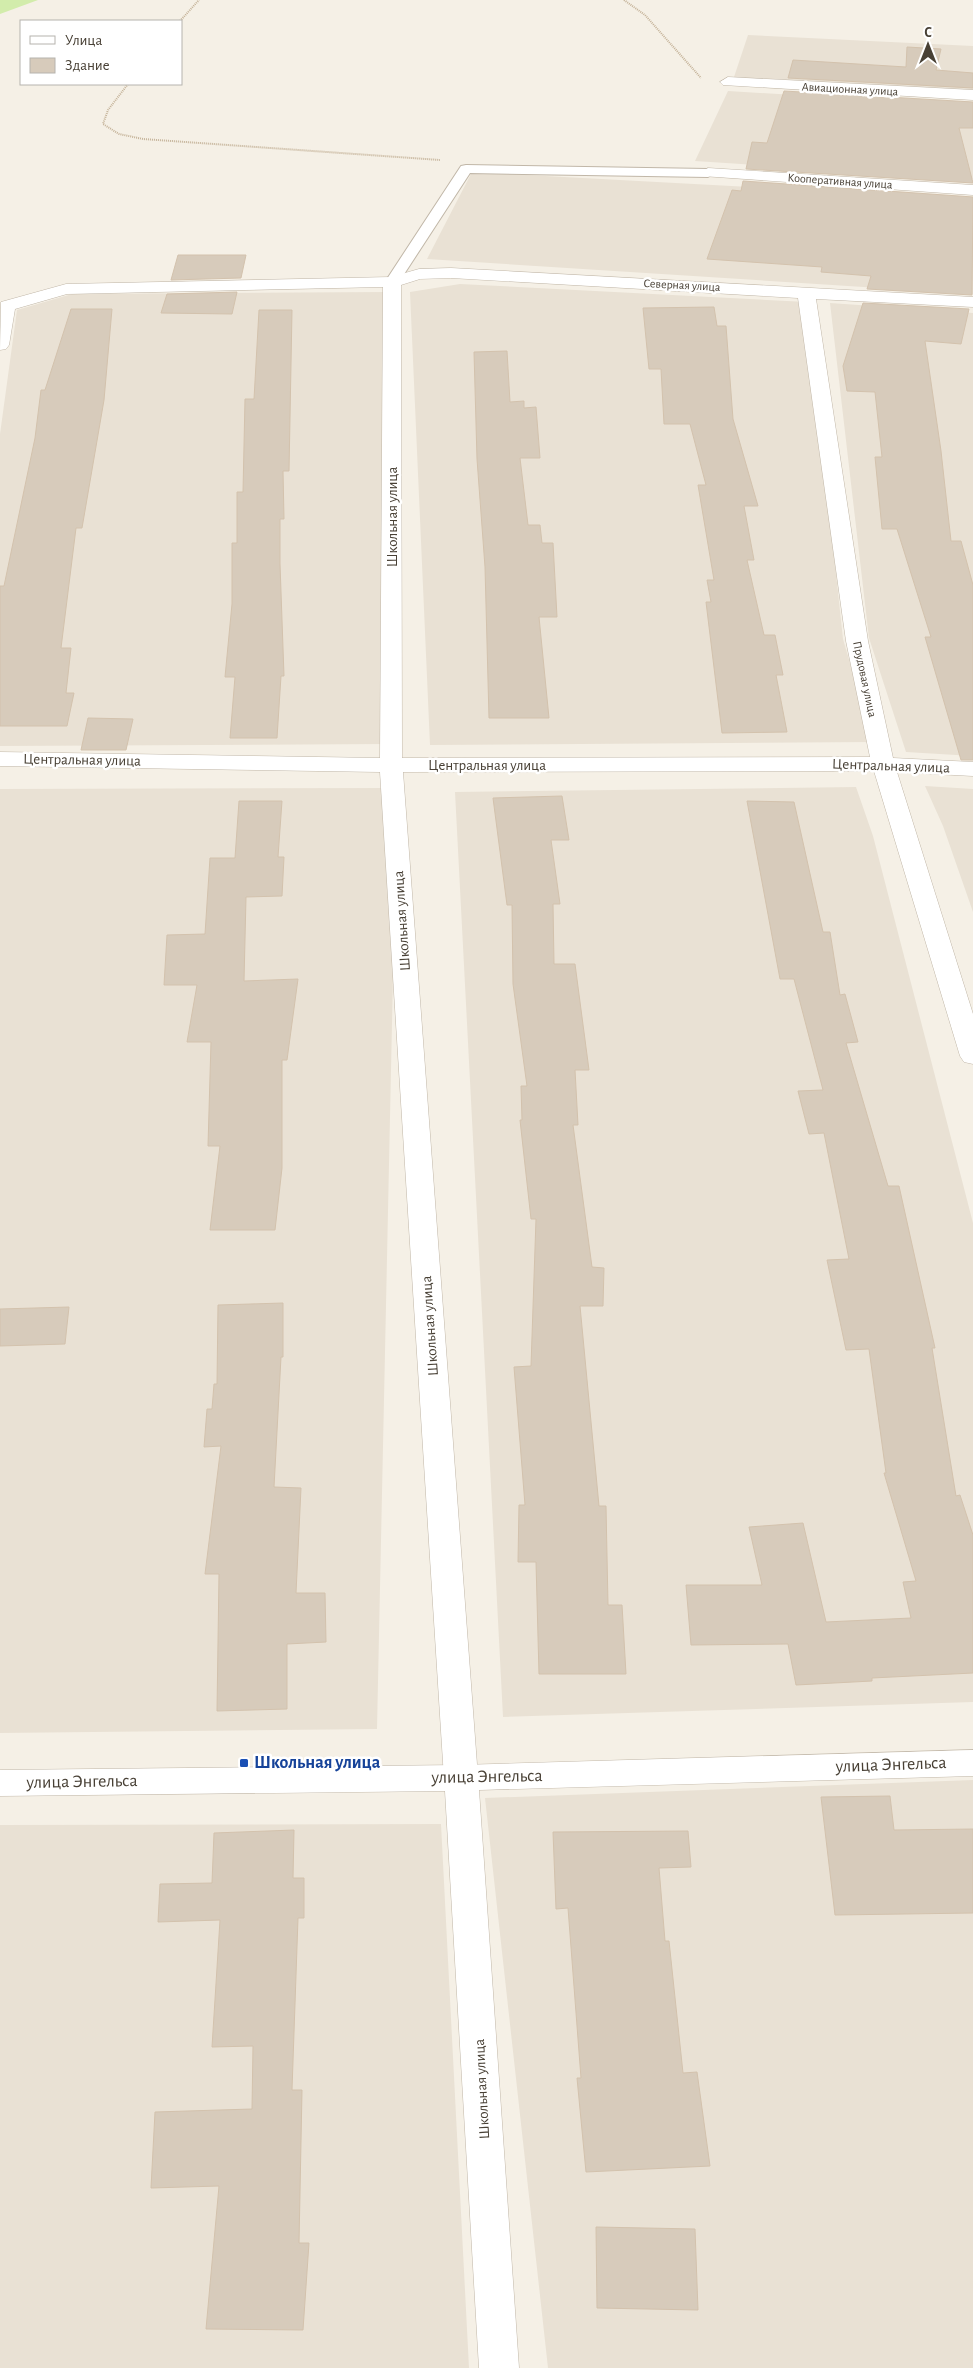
<svg xmlns="http://www.w3.org/2000/svg" width="973" height="2368" viewBox="0 0 973 2368" font-family="'Alegreya Sans',sans-serif">
<style>
.residential{fill:#e9e1d4}
.green{fill:#d2ecab}
.building{fill:#d7cbbb;stroke:#d3c2ad}
.lines{fill:none;stroke-linecap:round;stroke-linejoin:round}
.service-casing{stroke:#c1b7a8;stroke-width:2}
.minor-casing{stroke:#c1b7a8;stroke-width:1}
.tertiary-casing{stroke:#c1b7a8;stroke-width:1}
.path{stroke:#c4b298;stroke-width:2;stroke-dasharray:1 1;stroke-linecap:butt}
.service{fill:#fff;fill-rule:evenodd}
.minor{fill:#fff;fill-rule:evenodd}
.tertiary{fill:#fff;fill-rule:evenodd}
.transit-dot{fill:#1a4fb4;stroke:#fff;stroke-width:2}
.labels{text-anchor:middle;dominant-baseline:central;stroke-width:5;stroke-linejoin:round;paint-order:stroke}
.far-street-label{font-size:12px;fill:#484035;stroke:#fff}
.street-label{font-size:15px;fill:#484035;stroke:#fff}
.near-transit-label{font-size:18px;font-weight:bold;fill:#164399;stroke:#fff;text-anchor:start}
.near-street-label{font-size:18px;fill:#484035;stroke:#fff}
</style>
<rect width="100%" height="100%" fill="#f5f0e6"/>
<!-- residential -->
<path class="residential" d="M748 35 973 46V91L733 80Z
M728 91 973 106V179L695 161Z
M472 172 973 199V294L427 259Z
M460 284 807 302 843 639 873 742 430 745 410 292Z
M388 292 387 744 0 746V434L17 310 72 294Z
M830 303 973 313V756L906 752 869 638Z
M925 786 973 789V912L943 826Z
M856 787 873 836 973 1223V1702L503 1717 455 792Z
M397 788 377 1729 0 1733V789Z
M973 1780V2368H548L485 1798Z
M441 1824 469 2368H0V1825Z"/>
<!-- green -->
<path class="green" d="M0 0H38L0 14Z"/>
<!-- building -->
<path class="building" d="M907 47 941 49 936 70 973 73V88L788 78 793 60 906 67Z
M784 91 973 102V128H959L973 183 746 169 752 142 767 143Z
M743 181 973 197 972 295 867 289 871 276 821 272 822 267 707 259 732 190 741 191Z
M178 255H246L241 278 171 280Z
M237 292 232 314 161 313 167 294Z
M863 303 969 309 961 344 925 341 941 451 951 541H961L973 585V760H961L925 637H931L897 529H882L875 457H882L875 392 847 391 843 366Z
M714 307 717 326H726L733 419 758 506H744L754 560H747L764 635H775L783 675H776L787 732 722 733 706 602H711L707 580H714L698 485H706L690 424H664L661 369H649L643 308Z
M71 309H112L104 400 82 528H76L61 648H71L66 693H74L67 726H0V586H4L35 438 41 390H45Z
M259 310H292L289 471H283L284 519H280V564L284 676H281L277 738H230L235 677H225L232 604V543H237V492H243L245 399H254Z
M507 351 510 402 524 401V408L536 407 540 458H520L528 525H540L542 543H553L557 617H539L549 718H489L485 567 477 459 474 352Z
M88 718 133 719 126 750H81Z
M562 796 569 840H551L560 904H553L554 964H575L589 1070H575L578 1125H573L592 1267 604 1268 603 1306H580L599 1506H606L608 1605H622L626 1674H539L536 1562H518L519 1505H525L514 1367 531 1366 536 1219H531L520 1120H522L521 1086H527L513 984 512 905H507L493 798Z
M239 801H282L278 857H284L282 896 246 897 244 981 298 979 287 1060H282V1168L275 1230H210L220 1146H208L211 1042H187L197 985H164L167 935 205 934 210 858H235Z
M747 801 794 802 823 932H830L840 995 845 994 858 1042 846 1043 888 1186H899L935 1348H932L956 1496 960 1495 973 1535V1673L872 1678V1681L796 1685 788 1644 691 1645 686 1585H762L749 1527 803 1523 826 1622 911 1618 903 1582 916 1581 884 1473H886L869 1349 846 1350 827 1260 849 1259 824 1133 809 1134 798 1091 823 1090 794 979H780Z
M283 1303V1357H281L274 1487 301 1488 296 1593H325L326 1642 287 1644V1709L217 1711 219 1574H205L221 1446 204 1447 207 1409H212L214 1384H217L218 1305Z
M69 1307 65 1344 0 1346V1309Z
M890 1796 894 1830 973 1829V1913L835 1915 821 1797Z
M294 1830 293 1878H304V1918H298L292 2090H302L299 2243H309L303 2330 206 2329 219 2186 151 2188 155 2112 252 2109 253 2046 212 2047 220 1920 158 1922 160 1884 212 1883 214 1833Z
M688 1831 691 1867 659 1868 665 1941H669L683 2073 697 2072 710 2166 586 2172 577 2078H581L568 1908 556 1909 553 1832Z
M596 2227 695 2229 698 2310 597 2308Z"/>
<g class="lines">
<!-- service casing -->
<g class="service-casing">
<path id="service" d="M466 165 708 169 715 173 708 177 470 173 397 285H387L385 282 461 166Z"/>
</g>
<!-- minor casing -->
<g class="minor-casing">
<path id="minor" d="M728 77 973 90V100L723 85 720 82Z
M708 168 973 185V195L702 176 700 173Z
M451 268 973 297V307L816 299 868 641 893 758 973 762V776L897 772 973 1014V1064L964 1062 960 1056 874 771 403 772 478 1778 473 1787 461 1791 449 1787 444 1778 380 772 0 766V752L380 758 383 287 67 294 15 309 9 345 6 349 0 350 1 302 66 284 391 277 419 269ZM451 278 798 298 846 641 870 757 402 758 401 285 420 279Z"/>
</g>
<!-- tertiary casing -->
<g class="tertiary-casing">
<path id="tertiary" d="M973 1750V1776L479 1790 519 2368H479L445 1791 0 1796V1770L461 1765Z"/>
</g>
<!-- path -->
<path class="path" d="M624 0 645 15 701 78
M180 21 199 0
M128 84 108 110 103 124 119 134 143 139 440 160"/>
<!-- service -->
<use href="#service" class="service"/>
<!-- minor -->
<use href="#minor" class="minor"/>
<!-- tertiary -->
<use href="#tertiary" class="tertiary"/>
</g>
<!-- markers -->
<rect class="transit-dot" x="239" y="1758" width="10" height="10" rx="2.5"/>
<g class="labels">
<!-- far-street labels -->
<g class="far-street-label">
<text transform="translate(850 89) rotate(3)">Авиационная улица</text>
<text transform="translate(840 181) rotate(4)">Кооперативная улица</text>
<text transform="translate(682 285) rotate(3)">Северная улица</text>
<text transform="translate(865 679) rotate(78)">Прудовая улица</text>
</g>
<!-- street labels -->
<g class="street-label">
<text transform="translate(392 517) rotate(-90)">Школьная улица</text>
<text transform="translate(82 760) rotate(1)">Центральная улица</text>
<text x="487" y="765">Центральная улица</text>
<text transform="translate(891 766) rotate(2)">Центральная улица</text>
<text transform="translate(402 921) rotate(-94)">Школьная улица</text>
<text transform="translate(430 1326) rotate(-94)">Школьная улица</text>
<text transform="translate(482 2089) rotate(-93)">Школьная улица</text>
</g>
<!-- near-transit labels -->
<g class="near-transit-label">
<text x="254" y="1763">Школьная улица</text>
</g>
<!-- near-street labels -->
<g class="near-street-label">
<text transform="translate(891 1765) rotate(-2)">улица Энгельса</text>
<text transform="translate(487 1777) rotate(-1)">улица Энгельса</text>
<text transform="translate(82 1782) rotate(-1)">улица Энгельса</text>
</g>
</g>
<!-- legend -->
<rect x="20" y="20" width="162" height="65" fill="#ffffff" stroke="#b6b3ae"/>
<rect x="30" y="36" width="25" height="8" fill="#ffffff" stroke="#b6b3ae"/>
<text x="65" y="45" font-size="15" fill="#484035">Улица</text>
<rect x="30" y="58" width="25" height="15" fill="#d7cbbb" stroke="#b6b3ae"/>
<text x="65" y="70" font-size="15" fill="#484035">Здание</text>
<!-- north arrow -->
<g transform="translate(928 45)" stroke="#ffffff" stroke-width="4" paint-order="stroke">
<path d="M0-4L9 19L0 12L-9 19Z" fill="#484035"/>
<text y="-8" font-size="14" font-weight="bold" text-anchor="middle" fill="#484035">С</text>
</g>
</svg>
